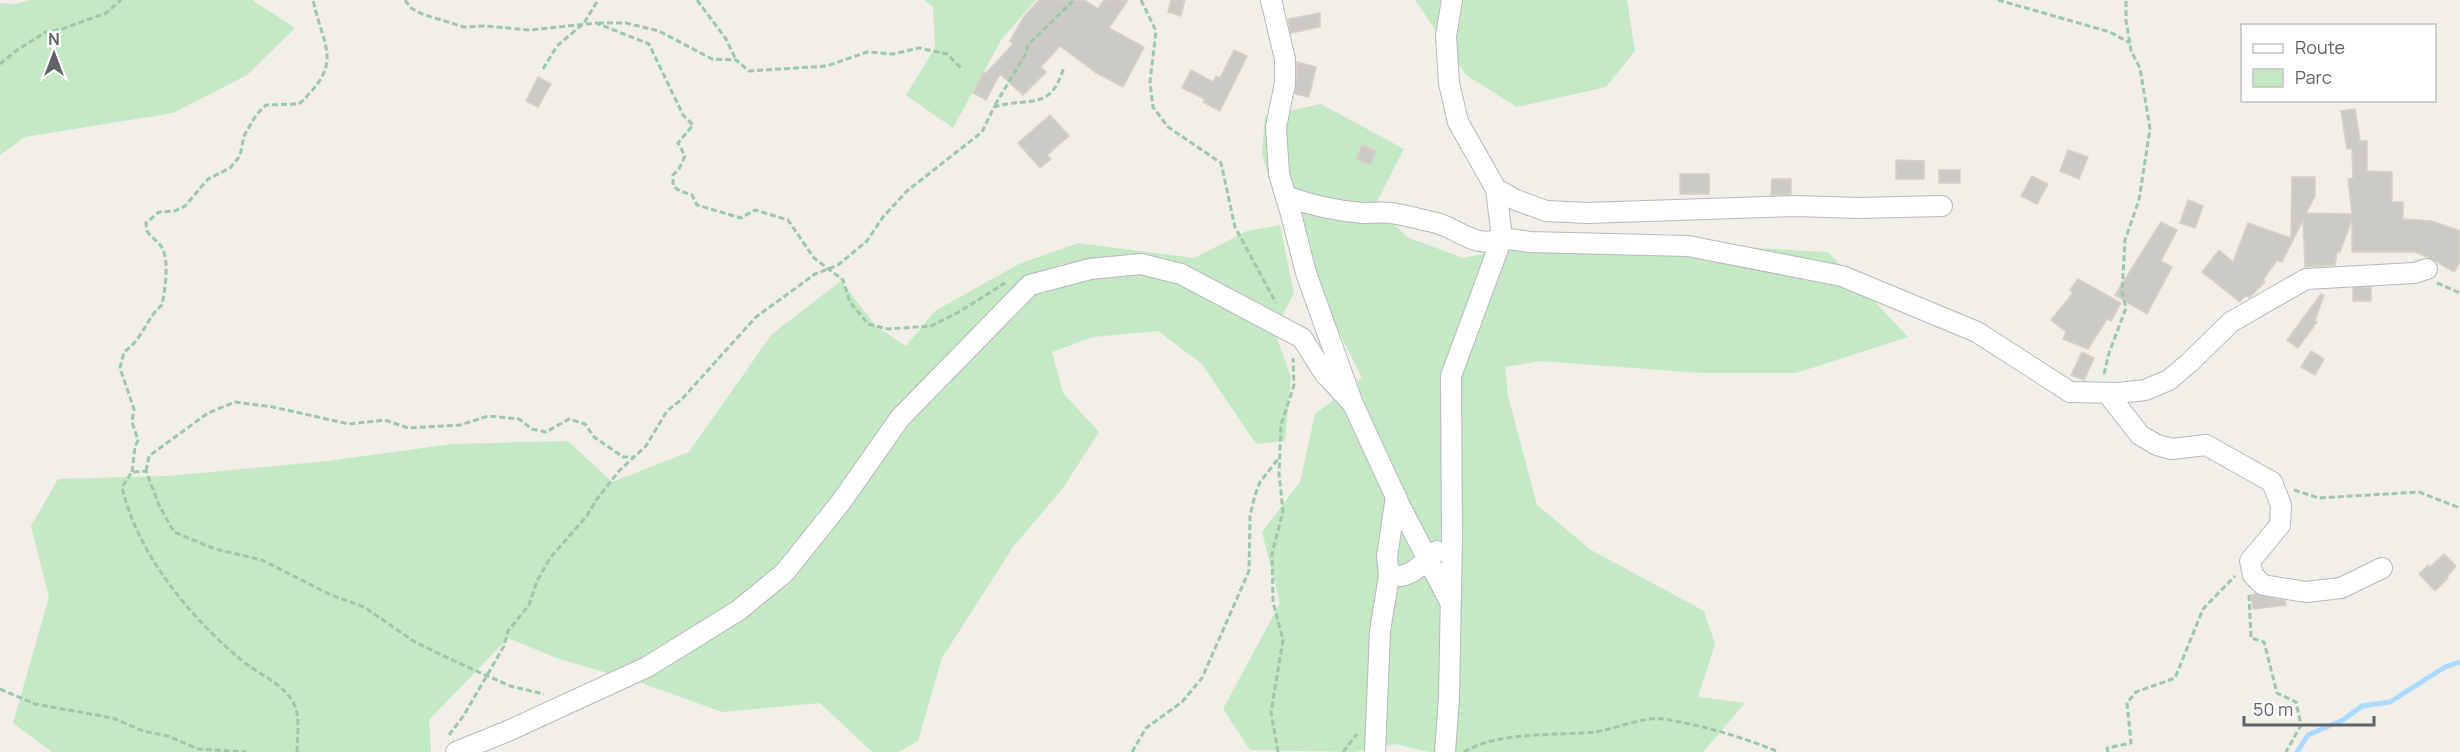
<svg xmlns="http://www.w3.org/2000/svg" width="2460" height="752" viewBox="0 0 2460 752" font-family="Manrope,sans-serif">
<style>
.green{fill:#c5e8c5}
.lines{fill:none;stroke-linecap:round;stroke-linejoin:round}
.stream{stroke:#aadaff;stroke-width:5}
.building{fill:#cccac5;stroke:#d6d1c6;stroke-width:1.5}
.street-casing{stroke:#b5b8bc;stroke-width:22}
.path{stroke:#9cc7a9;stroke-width:3;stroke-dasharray:6 3;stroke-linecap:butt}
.street{stroke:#fff;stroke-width:20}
</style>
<rect width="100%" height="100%" fill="#f1efe8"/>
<!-- green -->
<path class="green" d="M30 0H252L295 28 247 75 173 113 25 137 0 155V3L16 4Z
M924 0H1036L1001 40 953 128 906 95 935 48 933 7Z
M1415 0H1627L1635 51 1606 87 1517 107 1466 75Z
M1321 104 1404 149 1375 205 1407 237 1463 258 1564 237 1828 252 1908 337 1796 373H1701L1541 361 1505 367 1508 396 1537 505 1591 550 1704 611 1715 644 1698 697 1745 703 1703 752H1430L1395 744 1355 752 1250 750 1223 709 1280 603 1262 532 1300 482 1315 414 1362 378 1327 308 1271 184 1262 154 1265 116Z
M1280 225 1294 293 1274 331 1291 376 1285 441 1256 444 1202 364 1158 331 1093 337 1052 352 1063 393 1099 432 1063 488 1013 547 942 658 918 741 899 752H872L820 703 722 712 639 682 559 659 508 638 429 720 431 752H52L13 723 49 597 31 526 58 479 168 476 328 461 452 444 568 441 612 482 689 452 772 334 841 281 876 326 906 346 935 311 1019 264 1078 243 1194 258 1247 231Z"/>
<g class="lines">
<!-- stream -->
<path class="stream" d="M2297 752 2308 735 2343 720 2362 706 2390 702 2445 667 2460 662"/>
</g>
<!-- building -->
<path class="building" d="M1039 0H1084L1098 9 1104 0H1128L1109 28 1144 47 1123 87 1095 72 1060 46 1041 67 1046 72 1023 95 1000 74 986 100 973 93 984 72 986 73 1013 44 1010 41 1023 18Z
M1171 0H1185L1181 16 1168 12Z
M1320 13V27L1291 33 1288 19Z
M1234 50 1247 56 1220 111 1203 102 1205 99 1182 88 1191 70 1213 82 1216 76 1220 78Z
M1297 62 1316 67 1309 97 1295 94Z
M538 77 551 84 538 107 526 101Z
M2355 109 2360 141H2367V171L2392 172V202H2403V219L2432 221 2460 231V262L2454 272 2430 258 2415 252H2352V219L2340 252H2337L2335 265 2305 267 2303 220 2282 262 2277 260 2263 280 2265 282 2249 298 2246 295 2240 302 2202 272 2219 250 2233 262 2248 223 2291 238 2292 177H2315V196L2306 213 2352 214 2348 179 2353 178 2352 148 2347 149 2341 111Z
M1050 115 1069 136 1047 155 1051 159 1040 168 1018 143Z
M1362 145 1376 151 1370 165 1356 159Z
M2068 150 2088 157 2079 179 2060 171Z
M1896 160 1924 161V179H1896Z
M1939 170H1960V183H1939Z
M1680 174H1709V194H1680Z
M2032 176 2048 184 2037 204 2021 196Z
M1772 179H1791V194L1771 195Z
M2188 200 2203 206 2195 228 2180 223Z
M2161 222 2177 230 2161 261 2172 267 2147 314 2115 295Z
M2078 279 2121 303 2111 321 2107 319 2088 349 2063 339 2066 332 2051 320 2073 293 2070 290Z
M2371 287V301H2353V288Z
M2321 294 2324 295 2315 321 2317 322 2298 348 2287 340Z
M2311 351 2324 359 2315 375 2301 367Z
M2082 352 2094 358 2084 380 2071 375Z
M2444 554 2456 566 2447 577 2448 578 2435 591 2419 574 2428 565 2430 567Z
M2255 594 2285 601 2286 605 2253 609 2251 595Z"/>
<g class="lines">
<!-- street casing -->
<g class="street-casing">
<path id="street" d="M1271 0 1285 59V83L1276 127 1279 174 1291 214 1306 273 1353 404 1400 506 1450 602
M1496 189 1516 200 1546 211 1587 213 1796 206 1858 208 1942 206
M1286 196C1310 205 1338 211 1363 213 1373 213 1382 212 1391 213 1406 215 1422 220 1437 223 1460 230 1477 250 1502 238L1496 189 1458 122 1449 83 1446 36 1452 0
M2107 393 2140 435 2157 445 2172 449 2206 445 2272 482 2281 505 2280 525 2250 561 2253 575 2263 585 2306 592 2341 588 2382 568
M1389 576C1413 579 1420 564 1437 551
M456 752 508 731 647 667 739 610 785 572 841 502 900 418 1030 285 1090 269 1141 264 1181 274 1302 338 1324 373 1353 404
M1375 752 1380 631 1389 576 1387 557 1396 496
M1445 752 1449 698 1452 539 1451 376 1502 238 1530 242 1688 246 1842 276 1977 332 2070 392 2119 393 2145 390 2169 380 2190 362 2231 322 2306 279 2414 273 2427 269"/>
</g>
<!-- path -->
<path class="path" d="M405 0 411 8 422 14 464 27 484 26 530 30 596 23 649 44 683 115 693 125 678 143 685 156 679 169 673 175V186L680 191 692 195 697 205 741 218 755 210 788 220 814 258 843 280 850 302 868 324 888 329 931 326 959 312 1005 283
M697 0 726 39 736 60
M1141 0 1156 31 1150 82 1153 107 1168 127 1221 163 1235 227 1276 303
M1998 0 2110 32 2130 43
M598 23H626L659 31 712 59 736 60 749 71 827 66 867 52 893 54 919 48 947 54 962 69
M0 64 17 50 46 32 62 29 106 13 121 0
M543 69 557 46 584 23 598 0
M995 105 1025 55 1028 45 1074 0
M2437 283 2460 293
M2104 374 2109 353 2126 308 2122 292 2125 240 2139 200 2150 129 2140 68 2131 51 2130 43 2126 21V0
M146 471 149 456 208 413 235 402 273 407 349 424 385 420 408 428 460 425 488 416 519 419 532 429 546 432 569 419 585 424 594 437 623 457H635
M132 472 135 447 138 440 132 422 134 409 120 368 124 352C144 338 146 318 162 305 165 290 170 259 161 246 157 241 151 237 147 231L146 223 159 212 175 211 185 206 208 179 230 168 240 156 244 136 256 115 266 105 299 104C344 62 324 50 313 0
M2294 490 2319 498 2419 492 2460 508
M2249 595 2251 638 2264 642 2277 693 2296 702 2301 725 2286 752
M0 689 35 704 113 718 143 731 168 736 198 749 247 752
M449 735 464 715 504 646 508 631 529 605 537 581 550 558 586 517 597 499 619 471 646 446 667 411 682 399 756 317 815 274 838 265 867 241 883 217 907 191 982 132 994 107C1030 96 1050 113 1064 67
M297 752C297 741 300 716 295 706 284 682 258 675 240 659 189 616 137 553 122 487L132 472 146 471 159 505 174 532 215 549 262 560 331 595 364 607 415 642 450 659 510 686 544 694
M1132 752 1146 728 1182 702 1202 678 1249 571 1250 516 1255 495 1260 482 1278 459
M1278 752 1271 712 1283 640 1273 602 1272 554 1283 511 1279 474 1281 425 1294 385 1293 358
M1343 752 1357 734
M1464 752C1498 731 1557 736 1595 732 1615 729 1645 716 1663 719 1702 725 1742 737 1779 752
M2108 752 2107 748 2131 743 2127 703 2136 692 2175 678 2203 609 2235 576"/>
<!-- street -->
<use href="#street" class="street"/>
</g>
<!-- legend -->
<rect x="2241" y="24" width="195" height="78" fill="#ffffff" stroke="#bfc1c3" stroke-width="1.5"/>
<rect x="2253" y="44" width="30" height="9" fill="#ffffff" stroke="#bfc1c3" stroke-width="1.5"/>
<text x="2295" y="54" font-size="18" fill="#5f6368">Route</text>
<rect x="2253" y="69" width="30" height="18" fill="#c5e8c5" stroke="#bfc1c3" stroke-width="1.5"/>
<text x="2295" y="84" font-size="18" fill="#5f6368">Parc</text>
<!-- north arrow -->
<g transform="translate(54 54)" stroke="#ffffff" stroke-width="4.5" paint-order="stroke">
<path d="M0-4.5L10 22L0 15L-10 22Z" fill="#5f6368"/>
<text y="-9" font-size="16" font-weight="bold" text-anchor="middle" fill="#5f6368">N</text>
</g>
<!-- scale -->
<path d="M2244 716v9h130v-9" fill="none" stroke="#5f6368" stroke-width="3"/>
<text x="2253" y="716" font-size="18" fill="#5f6368" stroke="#ffffff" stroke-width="4.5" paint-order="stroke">50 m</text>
</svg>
